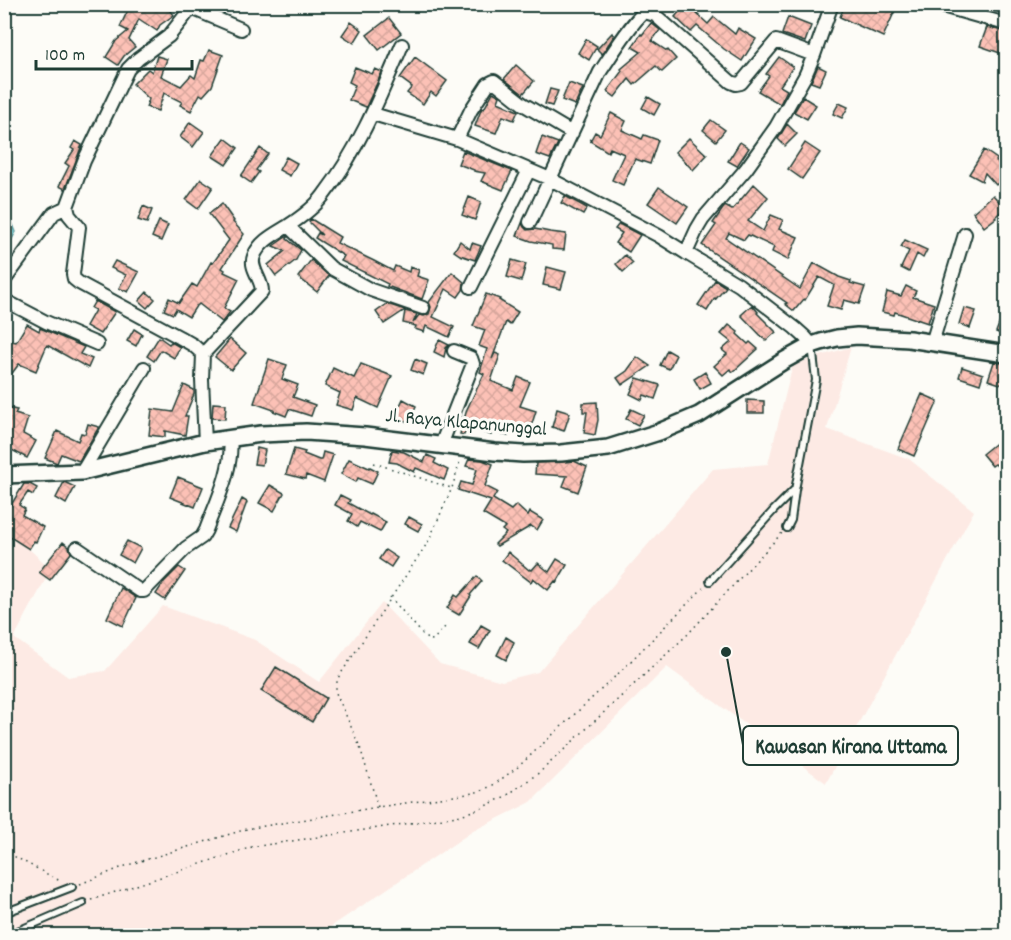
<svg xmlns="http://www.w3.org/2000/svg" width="1011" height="940" viewBox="0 0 1011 940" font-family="Dekko,sans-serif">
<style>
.built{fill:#fdeae4}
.water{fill:#8fe0e8;stroke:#629fa0;stroke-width:1.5}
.building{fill:url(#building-cross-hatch);stroke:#1f3d34;stroke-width:1.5}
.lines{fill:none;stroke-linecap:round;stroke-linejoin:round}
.service-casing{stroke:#1f3d34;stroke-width:10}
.minor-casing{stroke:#1f3d34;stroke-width:16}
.tertiary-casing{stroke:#1f3d34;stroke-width:20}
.path{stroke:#1f3d34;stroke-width:1.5;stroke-dasharray:1.5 4.5;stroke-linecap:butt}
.service{stroke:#fdfcf7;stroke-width:6}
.minor{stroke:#fdfcf7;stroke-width:12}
.tertiary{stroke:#fdfcf7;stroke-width:15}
.labels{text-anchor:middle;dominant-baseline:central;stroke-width:6;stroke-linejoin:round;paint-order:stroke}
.street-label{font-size:20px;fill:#1f3d34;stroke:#fdfcf7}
.leader{fill:none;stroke:#1f3d34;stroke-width:2}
.callout-dot{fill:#1f3d34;stroke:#fdfcf7;stroke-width:2}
.callout{fill:#fdfcf7;stroke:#1f3d34;stroke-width:2}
.callout-label{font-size:21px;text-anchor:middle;font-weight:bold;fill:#1f3d34}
</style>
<defs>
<pattern id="building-cross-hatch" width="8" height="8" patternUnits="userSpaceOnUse" patternTransform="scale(1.5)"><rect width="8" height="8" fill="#fcc1b6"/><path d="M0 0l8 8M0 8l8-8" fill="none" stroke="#d8a79d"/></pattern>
</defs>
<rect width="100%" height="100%" fill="#fdfcf7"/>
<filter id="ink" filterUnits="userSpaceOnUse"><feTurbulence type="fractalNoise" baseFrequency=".0167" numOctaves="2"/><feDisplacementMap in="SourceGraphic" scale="12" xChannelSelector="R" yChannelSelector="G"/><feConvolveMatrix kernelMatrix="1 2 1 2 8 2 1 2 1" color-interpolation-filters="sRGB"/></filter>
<g filter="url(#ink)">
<!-- built -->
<path class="built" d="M851 347 827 429 909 459 974 511 826 783 667 667 531 802 473 831 317 936 5 935 4 526 51 569 14 638 68 677 105 671 163 606 255 640 319 682 382 603 440 664 502 681 538 672 713 469 768 464 793 364Z"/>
<!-- water -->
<path class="water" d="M5 206 16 232 5 251H4Z"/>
<!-- building -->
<path class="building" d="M134 4H166L174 15 160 25 157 31 139 19 129 40 135 47 124 56 118 65 106 57 116 41 128 31 120 27 128 10 131 11Z
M686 4 708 24 714 17 735 34 738 28 756 39 742 61 724 49 697 26 691 32 675 17Z
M845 4H898L883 37 840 17Z
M968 4H997L994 12Z
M788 17 811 26 805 42 782 34Z
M389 18 401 33 379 50 367 35Z
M351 22 362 30 354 43 342 35Z
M651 23 660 30 652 41 667 51 668 50 676 59 662 72 656 66 634 85 629 79 615 97 607 91 622 71 621 69 641 52 632 47 641 34 642 35Z
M987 27 1006 32V46L1003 54 980 46Z
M612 33 614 36 602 54 597 49Z
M586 39 597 46 589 60 578 53Z
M209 50 223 55 212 86 203 96 200 94 191 111 180 105 182 102 164 93 158 111 146 107 149 99 133 84 148 69 152 72 157 56 167 59 161 76 181 86 191 75 195 78 201 60 204 61Z
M415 57 447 81 436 96 431 92 423 104 407 93 412 87 400 78Z
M779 57 793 67 780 86 787 90 780 104 758 91 769 76 766 74Z
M516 65 534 81 523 94 504 79Z
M818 66 826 70 819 85 811 82Z
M355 67 372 74 375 69 382 72 366 107 349 100 355 85 349 82Z
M569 83 583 88 575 105 562 100Z
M550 89 558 91 552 106 545 104Z
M493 92 500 96 498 102 518 111 514 120 503 116 496 133 475 126 481 110 482 108 484 109Z
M648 97 660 104 654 115 642 108Z
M803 97 816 105 807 119 794 112Z
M839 103 848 107 842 118 833 114Z
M611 113 626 121 622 130 642 139 644 135 658 140 650 164 635 159 623 185 612 180 624 154 610 148 608 152 590 141 595 132 600 135Z
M711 120 725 130 716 141 703 130Z
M190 122 204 132 193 147 180 137Z
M787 124 797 134 785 146 778 139Z
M542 137 558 143 550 159 536 154Z
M225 138 238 148 226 165 212 156Z
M689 138 707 155 693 170 675 152Z
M75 141 82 145 65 189 59 186 69 166 65 163 74 150 71 148Z
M740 142 749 148 737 166 728 161Z
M805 143 820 153 802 179 788 169Z
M260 148 268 154 256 170 259 172 251 183 241 176Z
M984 150 997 159 996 161 1006 172V175L996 185 985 173 982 181 969 174Z
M463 151 512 171 503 190 481 181 485 173 474 171V170L458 164Z
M286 157 297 163 290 176 279 170Z
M201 179 213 187 198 209 186 200Z
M754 184 768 197 748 221 763 231 771 215 783 220 779 229 798 237 788 260 772 252 774 247 748 235 744 240 729 233 726 238 800 289 814 263 839 277 851 281 850 283 865 287 859 304 844 300 841 310 827 306 834 285 819 277 805 300 804 299 794 311 785 304 787 303 702 245 716 225 713 223 722 210 725 206 732 210Z
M659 187 688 207 677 223 648 203Z
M993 195 1005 208 995 217 996 218 984 227 973 212Z
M565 196 587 208 583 215 561 203Z
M469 197 481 202 475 220 462 215Z
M222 204 234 221 233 222 244 234 222 268 225 270 224 272 239 279 224 308 230 312 222 322 199 304 197 306H196L189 317 176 309 173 314 164 310 169 298 179 303 178 304 192 284 197 287 211 262 213 263 229 240 209 214Z
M143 206 152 210 147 223 138 220Z
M311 219 340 237 337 243 374 261 393 271 395 266 409 272 410 267 419 270 417 276 429 280 422 299 387 286 388 284 341 261 344 256 315 238 318 233 322 235 309 222Z
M159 221 168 225 161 241 152 237Z
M522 223 524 227 527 230 535 229 550 232 566 234 564 250 552 249V245L531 241 517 236Z
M619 224 640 235 629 252 615 243 622 233 615 229Z
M286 237H288L287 239 301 250 296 260 276 276 268 265 285 251 273 246Z
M905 240 927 250 923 258 917 254 909 272 901 268 909 251 901 247Z
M460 241 470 249 472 243 481 246 475 260 460 255 454 251Z
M625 255 633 263 623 272 616 264Z
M311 260 329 276 317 292 298 277Z
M512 260 526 264 521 281 507 277Z
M115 261 139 272 128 292 119 288 126 275 111 268Z
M547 267 566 272 561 289 543 285Z
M452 272 464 282 463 290 458 297 446 289 433 317 454 327 449 337 426 326 424 332 415 329 416 326 403 323 405 311 417 314 413 323 419 315 424 316 429 314 431 307 429 302Z
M715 280 726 287 716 299 715 298 707 311 698 305Z
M906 286 916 291 913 297 934 304 928 323 895 312 894 315 882 312 887 292 901 296Z
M147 292 155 299 147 308 139 301Z
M486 294 500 299 499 300 518 312 510 325 506 322 492 359 495 353 500 355 491 381 513 390 518 377 530 382 520 406 536 411 528 436 510 429 508 436 492 431 491 435 479 431 481 423 472 419 464 435 460 434 467 409 484 374 480 372 487 349 479 346 485 330 473 326Z
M95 301 115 312 100 334 86 326 95 310 91 308Z
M387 304 405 310 384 324 376 312Z
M752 305 758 312 757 313 776 332 766 341 741 315Z
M1006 306V336L996 332Z
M964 308 976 311 970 328 959 324Z
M27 324 39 331 40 328 84 347 80 354 92 359 88 368 47 345 36 371 19 364 4 384V359L11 341 16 342Z
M729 325 738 332 737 334 748 344 750 342 758 349 733 372 730 369 723 375 714 366 727 354 722 350 731 342 721 334Z
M134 329 142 334 136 346 127 341Z
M159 337 169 344 171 342 180 347 174 358 161 350 154 361 147 356Z
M230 339 246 353 231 370 215 357Z
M439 340 449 345 446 348 444 357 434 352Z
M667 350 676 355 669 369 660 365Z
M637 357 650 366 622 385 617 378 627 371Z
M269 359 287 365 282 379 298 385 293 397 315 405 311 416 289 409 286 416 273 411 274 410 254 403Z
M415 359 427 364 423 375 411 370Z
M994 362 1006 363V386L988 380Z
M361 364 392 376 378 408 357 398 353 410 336 405 340 393 325 386 333 368 354 378Z
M962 367 983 374 980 384 959 377Z
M705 372 711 383 700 389 694 379Z
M637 378 660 385 655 399 644 395 642 400 630 394Z
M184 385 194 390V394L185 416H188L185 435 165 431V437L149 435 152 409 173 412Z
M922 394 938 401 914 456 898 449Z
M403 399 416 406 408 422 395 416Z
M747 400 764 401V413H747Z
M597 402 598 420 595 435 584 433 587 412H583V403Z
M213 403 226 404 225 419 212 418Z
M4 407 17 410 15 414 28 418 23 434 36 441 27 458 4 446Z
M557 409 570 413 564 431 552 427Z
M631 409 644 415 638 425 626 419Z
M88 424 99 427 79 461 61 454 57 463 45 458 57 431 78 441 81 433 85 434Z
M998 441 1006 451V474L995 464 992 466 982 454Z
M257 448 265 450 262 465 254 464Z
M294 449 305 452 304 454 319 460H321L323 452 333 455 324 482 306 475 305 479 286 474Z
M392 450 404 452 424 462 427 455 436 459 434 463 448 470 444 480 416 468 414 472 397 463 389 462Z
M349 459 369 468 370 467 378 471 372 484 358 478 356 482 341 474Z
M469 459 482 460 493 464 485 486 497 492 493 499 511 510 516 505 528 516 530 512 543 520 537 530 531 526 497 546 495 544 506 533 502 530 505 527 483 514 491 501 458 490 461 482 472 485 477 469 466 466Z
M574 461 587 467 578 492 563 486 567 476 535 474 536 463Z
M178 477 203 487 195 507 170 497Z
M64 482 75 487 66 504 56 498Z
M24 484H30L37 488 33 495 28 492 19 505 25 509 22 515 43 527 36 542 34 541 29 549 4 533V516Z
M270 485 284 493 274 511 259 503Z
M340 495 350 500 348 503 370 515 371 514 386 522 380 532 360 522 357 527 348 521 352 514 335 505Z
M242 499 247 502 236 532 228 528Z
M409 517 422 524 418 531 405 524Z
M127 541 141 548 133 563 119 555Z
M63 542 69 547 71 553 50 580 39 572Z
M385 550 397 558 391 567 379 559Z
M508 552 529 570 530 569 532 570 538 563 549 572 557 559 567 565 557 582 555 581 548 590 533 578 531 582 502 560Z
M179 567 185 571 165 600 156 594 164 582Z
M477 576 482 581 470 595 471 596 459 615 447 608 455 595 458 597Z
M121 588 136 598 123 626 107 618Z
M481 625 490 630 479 649 470 644Z
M506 637 514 642 506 660 497 655Z
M276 667 326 698 312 722 261 691Z"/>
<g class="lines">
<!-- service casing -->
<g class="service-casing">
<path id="service" d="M787 528 791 520 795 490 816 380 812 345
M710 581 774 510 794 490
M4 913 72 887
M6 936 83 903"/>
</g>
<!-- minor casing -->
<g class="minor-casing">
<path id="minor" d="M935 4 1006 24
M373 114 457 139 550 179 530 222
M457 139 471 110 488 84 494 81 523 104 572 133
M288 226 331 268 371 290 423 308
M686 253 659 236 550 179 600 72C608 60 635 17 645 12L655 15 731 82 736 84 741 83 776 41 814 55
M4 281 54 213 67 207
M471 287 529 170
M4 300 46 322 97 344
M932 343 965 234
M812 345 805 337 795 328 739 285 686 253 697 229 703 219 746 169 776 127 805 76 814 55 832 4
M203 354 193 345 179 337 79 283 74 279 73 274 79 227 69 215 67 207 84 161 128 69 138 59 169 36 188 12 192 10H196L241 29
M205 442 202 380 203 354 262 291C262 279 249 268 254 256 260 241 275 234 288 226 300 218 314 208 323 196 358 151 380 97 402 45
M441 445 473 364 471 358 454 351
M82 472 144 368
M77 548 140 591H144L186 548 202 537 206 530C216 503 234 467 230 438"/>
</g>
<!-- tertiary casing -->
<g class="tertiary-casing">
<path id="tertiary" d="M4 475 82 472 205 442 261 434 306 432 365 436 495 452 523 454 561 453 608 448 659 432 699 415 785 360 812 345 821 342 837 338 857 336 909 339 1006 354"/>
</g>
<!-- path -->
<path class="path" d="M374 463 451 488
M390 597 427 639 433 640 445 627
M378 807 360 747 336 693V686L338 678 428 542 452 488 460 461
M4 851 62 882
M80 884 128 865 247 829 378 807 468 794 481 791 493 785 518 767 621 671 703 588
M91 900 252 847 457 816 479 809 506 796 540 772 687 635 782 533"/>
<!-- service -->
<use href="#service" class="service"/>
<!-- minor -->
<use href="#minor" class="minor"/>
<!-- tertiary -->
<use href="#tertiary" class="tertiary"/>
</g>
</g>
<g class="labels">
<!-- street labels -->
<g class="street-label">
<text transform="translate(466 424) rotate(5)">Jl. Raya Klapanunggal</text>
</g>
</g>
<!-- callouts -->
<path class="leader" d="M726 652L743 745"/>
<circle class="callout-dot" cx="726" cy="652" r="6"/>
<rect class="callout" x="743" y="726" width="215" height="39" rx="6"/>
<g class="callout-label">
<text x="851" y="753">Kawasan Kirana Uttama</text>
</g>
<!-- margin -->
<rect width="1011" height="940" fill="none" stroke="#fdfcf7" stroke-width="24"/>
<rect x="12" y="12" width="987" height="916" fill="none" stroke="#1f3d34" stroke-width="2" filter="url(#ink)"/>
<!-- scale -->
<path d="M36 60v9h156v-9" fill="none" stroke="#1f3d34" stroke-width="3"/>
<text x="45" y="60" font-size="18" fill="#1f3d34" stroke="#fdfcf7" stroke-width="4.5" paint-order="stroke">100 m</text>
</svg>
